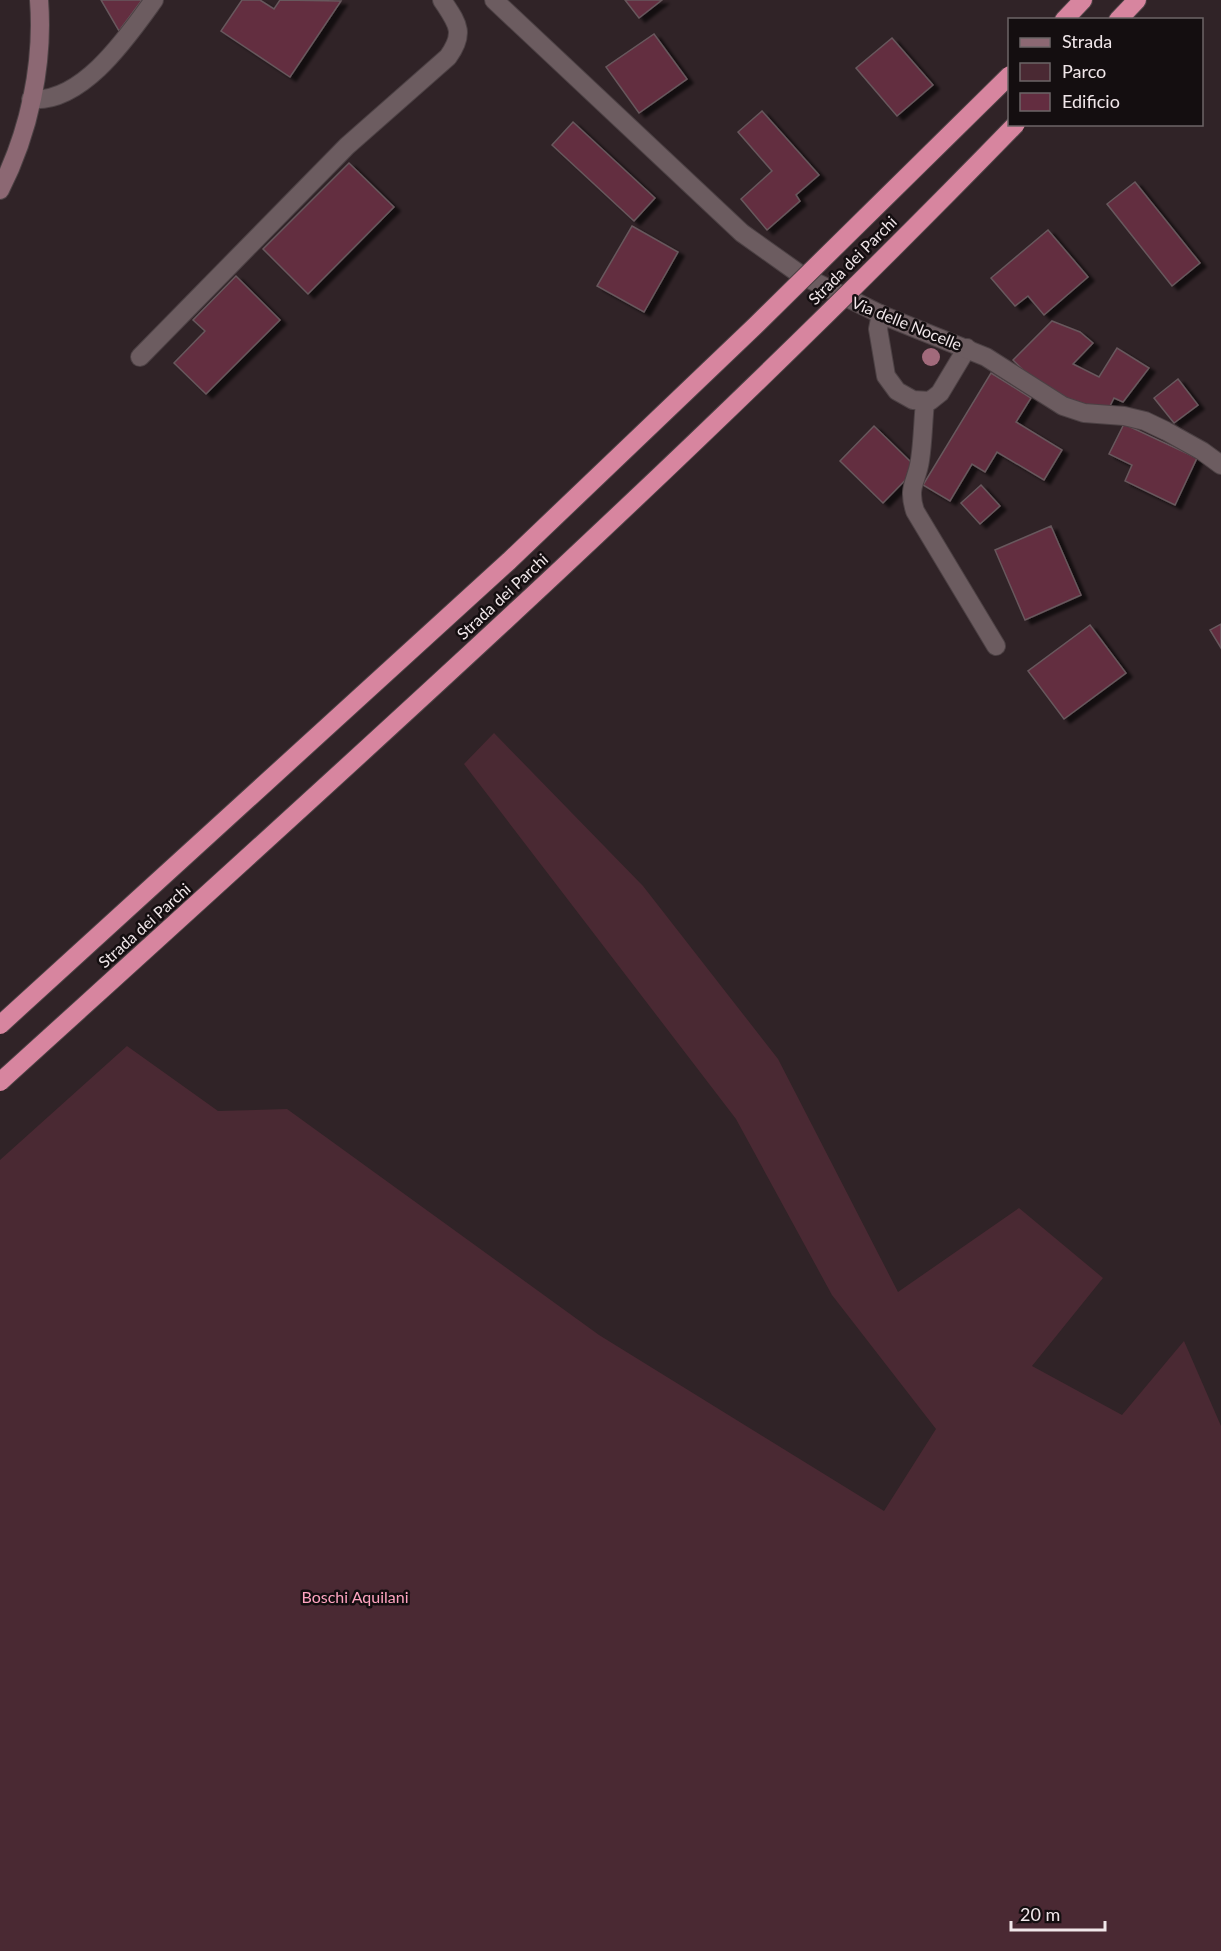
<svg xmlns="http://www.w3.org/2000/svg" width="1221" height="1951" viewBox="0 0 1221 1951" font-family="Lato,sans-serif">
<style>
.green{fill:#4a2933}
.building{fill:#632d40;stroke:#68585d;stroke-width:1.5;filter:url(#shadow)}
.lines{fill:none;stroke-linecap:round;stroke-linejoin:round}
.service-casing{stroke:#4c4144;stroke-width:20}
.minor-casing{stroke:#4c4144;stroke-width:20}
.secondary-casing{stroke:#4c4144;stroke-width:20}
.motorway-casing{stroke:#4c4144;stroke-width:20}
.service{stroke:#6c5c60;stroke-width:18}
.minor{stroke:#6c5c60;stroke-width:18}
.secondary{stroke:#8c6873;stroke-width:18}
.motorway{stroke:#d7859f;stroke-width:18}
.motorway-bridge-casing{stroke:#4c4144;stroke-width:20;stroke-linecap:butt}
.motorway-bridge{stroke:#d7859f;stroke-width:18}
.tree{fill:#a16a7b}
.labels{text-anchor:middle;dominant-baseline:central;stroke-width:5;stroke-linejoin:round;paint-order:stroke}
.street-label{font-size:16px;fill:#f1e7ea;stroke:#140e10}
.park-label{font-size:16px;fill:#fea4c0;stroke:#140e10}
</style>
<defs>
<filter id="shadow"><feDropShadow dx="6" dy="4" stdDeviation="1.5" flood-color="#0009"/></filter>
</defs>
<rect width="100%" height="100%" fill="#302327"/>
<!-- green -->
<path class="green" d="M494 733 643 886 778 1059 898 1292 1019 1208 1103 1278 1032 1366 1122 1415 1184 1341 1221 1426V1951H0V1160L127 1046 218 1111 287 1109 599 1335 884 1511 936 1429 832 1295 736 1119 464 764Z"/>
<!-- building -->
<path class="building" d="M101 0H142L119 31Z
M242 0H260L274 9 280 0 341 1 290 77 221 31Z
M625 0H662L639 18Z
M654 34 687 79 639 113 606 67Z
M892 38 933 85 897 116 856 68Z
M762 111 819 175 796 195 800 201 767 230 741 199 772 171 738 132Z
M573 122 655 198 634 221 552 145Z
M349 163 394 207 308 294 263 249Z
M1135 182 1200 263 1172 286 1107 204Z
M632 226 678 252 644 312 597 286Z
M1048 230 1088 277 1044 315 1028 296 1015 306 991 278Z
M236 276 280 320 206 394 174 363 205 331 193 320Z
M1052 321 1080 332 1093 343 1073 364 1099 377 1117 348 1149 368 1123 402 1114 398 1110 406 1084 407 1033 380 1013 360Z
M991 373 1031 398 1016 422 1062 450 1044 480 997 452 985 472 972 464 950 501 923 485Z
M1178 379 1198 405 1174 423 1154 398Z
M1124 424 1197 458 1175 505 1125 481 1132 465 1109 454Z
M874 426 917 468 883 503 840 461Z
M981 485 1000 506 980 524 961 503Z
M1051 526 1081 595 1025 620 995 550Z
M1221 624V648L1210 630Z
M1090 625 1126 673 1064 719 1028 671Z"/>
<g class="lines">
<!-- service casing -->
<g class="service-casing">
<path id="service" d="M881 314 878 329 886 376 897 391 913 400 930 401 940 393 967 348
M140 357 347 146 448 57C466 32 457 23 442 0
M925 402C923 421 923 441 920 460 917 482 907 486 915 511L996 646"/>
</g>
<!-- minor casing -->
<g class="minor-casing">
<path id="minor" d="M494 0 742 233 801 275 882 315 986 357 1063 406 1084 413 1124 416 1145 421 1166 431 1202 451 1221 465
M31 99C82 104 128 36 154 0"/>
</g>
<!-- secondary casing -->
<g class="secondary-casing">
<path id="secondary" d="M0 190C29 133 44 64 39 0"/>
</g>
<!-- motorway casing -->
<g class="motorway-casing">
<path id="motorway" d="M1064 20 1083 0
M1118 20 1137 0"/>
</g>
<!-- service -->
<use href="#service" class="service"/>
<!-- minor -->
<use href="#minor" class="minor"/>
<!-- secondary -->
<use href="#secondary" class="secondary"/>
<!-- motorway -->
<use href="#motorway" class="motorway"/>
<!-- motorway-bridge casing -->
<g class="motorway-bridge-casing">
<path id="motorway-bridge" d="M0 1025 509 561 755 326 1010 75
M0 1082C345 769 692 458 1016 124"/>
</g>
<!-- motorway-bridge -->
<use href="#motorway-bridge" class="motorway-bridge"/>
</g>
<!-- trees -->
<circle class="tree" cx="931" cy="357" r="9"/>
<g class="labels">
<!-- street labels -->
<g class="street-label">
<text transform="translate(852 260) rotate(-45)">Strada dei Parchi</text>
<text transform="translate(907 323) rotate(22)">Via delle Nocelle</text>
<text transform="translate(502 596) rotate(-43)">Strada dei Parchi</text>
<text transform="translate(144 925) rotate(-42)">Strada dei Parchi</text>
</g>
<!-- park labels -->
<g class="park-label">
<text x="355" y="1596">Boschi Aquilani</text>
</g>
</g>
<!-- legend -->
<rect x="1008" y="18" width="195" height="108" fill="#140e10" stroke="#6c6567" stroke-width="1.5"/>
<rect x="1020" y="38" width="30" height="9" fill="#8c6873" stroke="#6c6567" stroke-width="1.5"/>
<text x="1062" y="48" font-size="18" fill="#f1e7ea">Strada</text>
<rect x="1020" y="63" width="30" height="18" fill="#4a2933" stroke="#6c6567" stroke-width="1.5"/>
<text x="1062" y="78" font-size="18" fill="#f1e7ea">Parco</text>
<rect x="1020" y="93" width="30" height="18" fill="#632d40" stroke="#6c6567" stroke-width="1.5"/>
<text x="1062" y="108" font-size="18" fill="#f1e7ea">Edificio</text>
<!-- scale -->
<path d="M1011 1921v9h94v-9" fill="none" stroke="#f1e7ea" stroke-width="3"/>
<text x="1020" y="1921" font-size="18" fill="#f1e7ea" stroke="#140e10" stroke-width="4.5" paint-order="stroke">20 m</text>
</svg>
